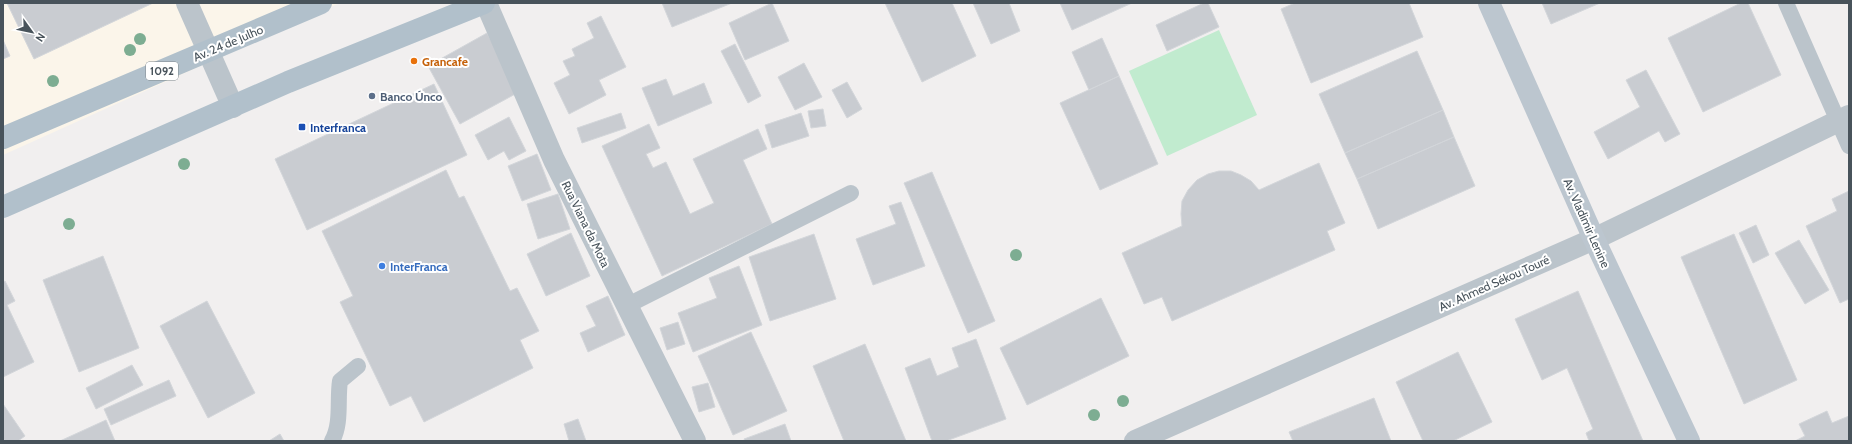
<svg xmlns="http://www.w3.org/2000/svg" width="1852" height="444" viewBox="0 0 1852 444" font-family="Cabin,sans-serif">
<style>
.commercial{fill:#fbf5ea}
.green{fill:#c1ebcf}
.building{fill:#c9ccd1;stroke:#d3d6da}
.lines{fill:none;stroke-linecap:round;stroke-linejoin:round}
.lane{stroke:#bbc4cb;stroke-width:16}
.street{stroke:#bbc4cb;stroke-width:22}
.secondary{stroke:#bcc6cf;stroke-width:22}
.primary{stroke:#b1c0cb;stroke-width:22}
.tree{fill:#7dad92}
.food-dot{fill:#e8710a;stroke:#fff;stroke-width:1.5}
.service-dot{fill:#5c6f8a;stroke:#fff;stroke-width:1.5}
.transit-dot{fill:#1a4fb4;stroke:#fff;stroke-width:1.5}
.shop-dot{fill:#3f7fe0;stroke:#fff;stroke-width:1.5}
.labels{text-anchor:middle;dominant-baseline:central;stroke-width:4;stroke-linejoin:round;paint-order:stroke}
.shield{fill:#fff;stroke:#7f878c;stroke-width:1}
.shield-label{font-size:11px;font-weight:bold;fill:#48535b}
.street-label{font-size:12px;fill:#48535b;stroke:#fff}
.food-label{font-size:12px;font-weight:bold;fill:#c56008;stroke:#fff;text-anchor:start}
.service-label{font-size:12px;font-weight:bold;fill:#4e5e75;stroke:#fff;text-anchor:start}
.transit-label{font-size:12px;font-weight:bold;fill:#164399;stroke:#fff;text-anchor:start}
.shop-label{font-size:12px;font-weight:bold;fill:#366cbe;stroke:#fff;text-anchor:start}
</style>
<rect width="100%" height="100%" fill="#f1efef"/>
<!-- commercial -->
<path class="commercial" d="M3 3H340L3 155Z"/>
<!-- green -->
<path class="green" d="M1219 30 1257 115 1167 156 1129 71Z"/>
<!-- building -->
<path class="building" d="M7 3H153L34 59Z
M662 3H732L672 27Z
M772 3 789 41 745 60 729 23Z
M885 3H952L976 56 922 82Z
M973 3H1009L1020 31 991 44Z
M1060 3H1132L1072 30Z
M1204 3H1208L1219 27 1167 51 1156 25Z
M1295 3H1409L1423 37 1311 83 1281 9Z
M1542 3H1600L1551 24Z
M1741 3H1748L1781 75 1703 112 1668 38Z
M601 16 626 67 599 80 606 95 569 114 554 83 570 75 563 61 575 56 572 49 594 38 587 23Z
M487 33 519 92 460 124 428 66Z
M1102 38 1119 76 1089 90 1072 52Z
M3 40 10 56 3 59Z
M735 44 761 96 748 103 721 51Z
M1417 51 1443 110 1345 153 1319 94Z
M804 63 822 97 795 110 778 77Z
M1646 70 1680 134 1665 142 1659 131 1608 159 1594 132 1640 107 1626 80Z
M1119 76 1158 164 1100 190 1060 103Z
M666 79 673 96 704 83 712 103 658 126 642 88Z
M847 82 862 109 847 118 832 90Z
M434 84 467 155 307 230 275 159Z
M823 109 826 126 811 128 808 111Z
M1443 110 1454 137 1357 179 1345 153Z
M621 113 626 128 582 143 577 128Z
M801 113 809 136 772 148 765 125Z
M509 117 526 151 509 160 504 151 488 160 475 135Z
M649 124 660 148 646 154 653 168 666 162 690 214 714 203 693 159 758 129 767 149 743 160 772 224 662 276 602 146Z
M1454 137 1475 186 1378 229 1357 179Z
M537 154 551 190 522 201 508 166Z
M1319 163 1345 223 1327 231 1335 250 1172 321 1162 297 1144 304 1122 253 1182 226 1181 214 1182 201 1188 190 1197 180 1208 174 1219 171H1231L1241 175 1251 181 1259 190Z
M446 170 459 198 464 196 510 291 517 288 539 331 520 340 533 368 424 422 411 396 390 406 340 302 353 296 322 231Z
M932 172 995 321 968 333 904 183Z
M1849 191V299L1840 303 1806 226 1837 211 1832 199Z
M558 194 570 229 538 239 527 204Z
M901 202 925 266 873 285 856 239 896 224 889 206Z
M1756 225 1769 255 1753 263 1739 233Z
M571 233 590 276 546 296 527 254Z
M814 234 836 299 770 321 749 257Z
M1734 234 1797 380 1744 404 1681 257Z
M1799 240 1829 290 1805 304 1775 253Z
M103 256 139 348 79 372 43 280Z
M739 266 762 325 693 352 678 313 717 298 709 278Z
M5 281 15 301 7 305 34 362 3 377V282Z
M1578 291 1643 441H1589L1586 433 1593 429 1567 368 1542 380 1515 319Z
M608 296 625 335 588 352 580 333 596 326 586 306Z
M1101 298 1129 356 1027 405 1000 348Z
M207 301 255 393 208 418 160 326Z
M678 322 685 344 667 350 660 328Z
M751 332 787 411 733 435 698 356Z
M976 339 1006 419 946 441H932L905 368 930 358 937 376 959 367 952 348Z
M865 344 906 441H844L813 366Z
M1458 352 1492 422 1453 441H1423L1396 382Z
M132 365 143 385 96 409 86 388Z
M169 380 176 396 111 425 104 409Z
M708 383 715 407 699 412 692 387Z
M1374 398 1391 441H1293L1289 432Z
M3 404 25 436 18 441H5L3 438Z
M1827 411 1832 423 1849 416V441H1795L1805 436 1799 424Z
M578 419 586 441H569L564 424Z
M106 420 115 441H60Z
M785 424 791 441H745L744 439Z
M280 434 284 441H269Z"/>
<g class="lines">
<!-- lane -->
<path class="lane" d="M1786 3 1849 146
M626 306 851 193
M332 441C342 423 337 400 340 381L358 366"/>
<!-- street -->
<path class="street" d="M187 3 233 107
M486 3 554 160 695 441
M1135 441 1594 239 1849 116"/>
<!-- secondary -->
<path class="secondary" d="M1489 3 1594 239 1689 441"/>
<!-- primary -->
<path class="primary" d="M3 138 321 3
M3 207 288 82 484 3"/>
</g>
<!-- trees -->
<g class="tree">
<circle cx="140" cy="39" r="6"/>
<circle cx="130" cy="50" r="6"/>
<circle cx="53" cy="81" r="6"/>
<circle cx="184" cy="164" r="6"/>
<circle cx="69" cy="224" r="6"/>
<circle cx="1016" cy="255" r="6"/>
<circle cx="1123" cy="401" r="6"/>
<circle cx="1094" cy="415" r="6"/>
</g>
<!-- markers -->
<circle class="food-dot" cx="414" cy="61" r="4"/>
<circle class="service-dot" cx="372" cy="96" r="4"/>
<rect class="transit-dot" x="298" y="123" width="8" height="8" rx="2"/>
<circle class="shop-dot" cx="382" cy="266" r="4"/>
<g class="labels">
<!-- shield labels -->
<rect class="shield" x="146" y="62" width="32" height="18" rx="3"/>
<g class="shield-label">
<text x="162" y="71">1092</text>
</g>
<!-- street labels -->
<g class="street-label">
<text transform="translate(228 43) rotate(-23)">Av. 24 de Julho</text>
<text transform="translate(1587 223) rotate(66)">Av. Vladimir Lenine</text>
<text transform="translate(586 224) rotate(64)">Rua Viana da Mota</text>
<text transform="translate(1494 283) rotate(-24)">Av. Ahmed Sékou Touré</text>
</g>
<!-- food labels -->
<g class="food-label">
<text x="422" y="61">Grancafe</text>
</g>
<!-- service labels -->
<g class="service-label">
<text x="380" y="96">Banco Únco</text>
</g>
<!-- transit labels -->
<g class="transit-label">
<text x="310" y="127">Interfranca</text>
</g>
<!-- shop labels -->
<g class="shop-label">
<text x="390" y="266">InterFranca</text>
</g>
</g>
<!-- border -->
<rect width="1852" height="444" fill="none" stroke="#48535b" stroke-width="8"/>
<!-- north arrow -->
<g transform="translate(32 32) rotate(123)" stroke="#ffffff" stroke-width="3" paint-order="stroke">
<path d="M0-3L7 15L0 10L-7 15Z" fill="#48535b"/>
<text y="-6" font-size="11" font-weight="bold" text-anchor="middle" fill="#48535b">N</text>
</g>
</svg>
